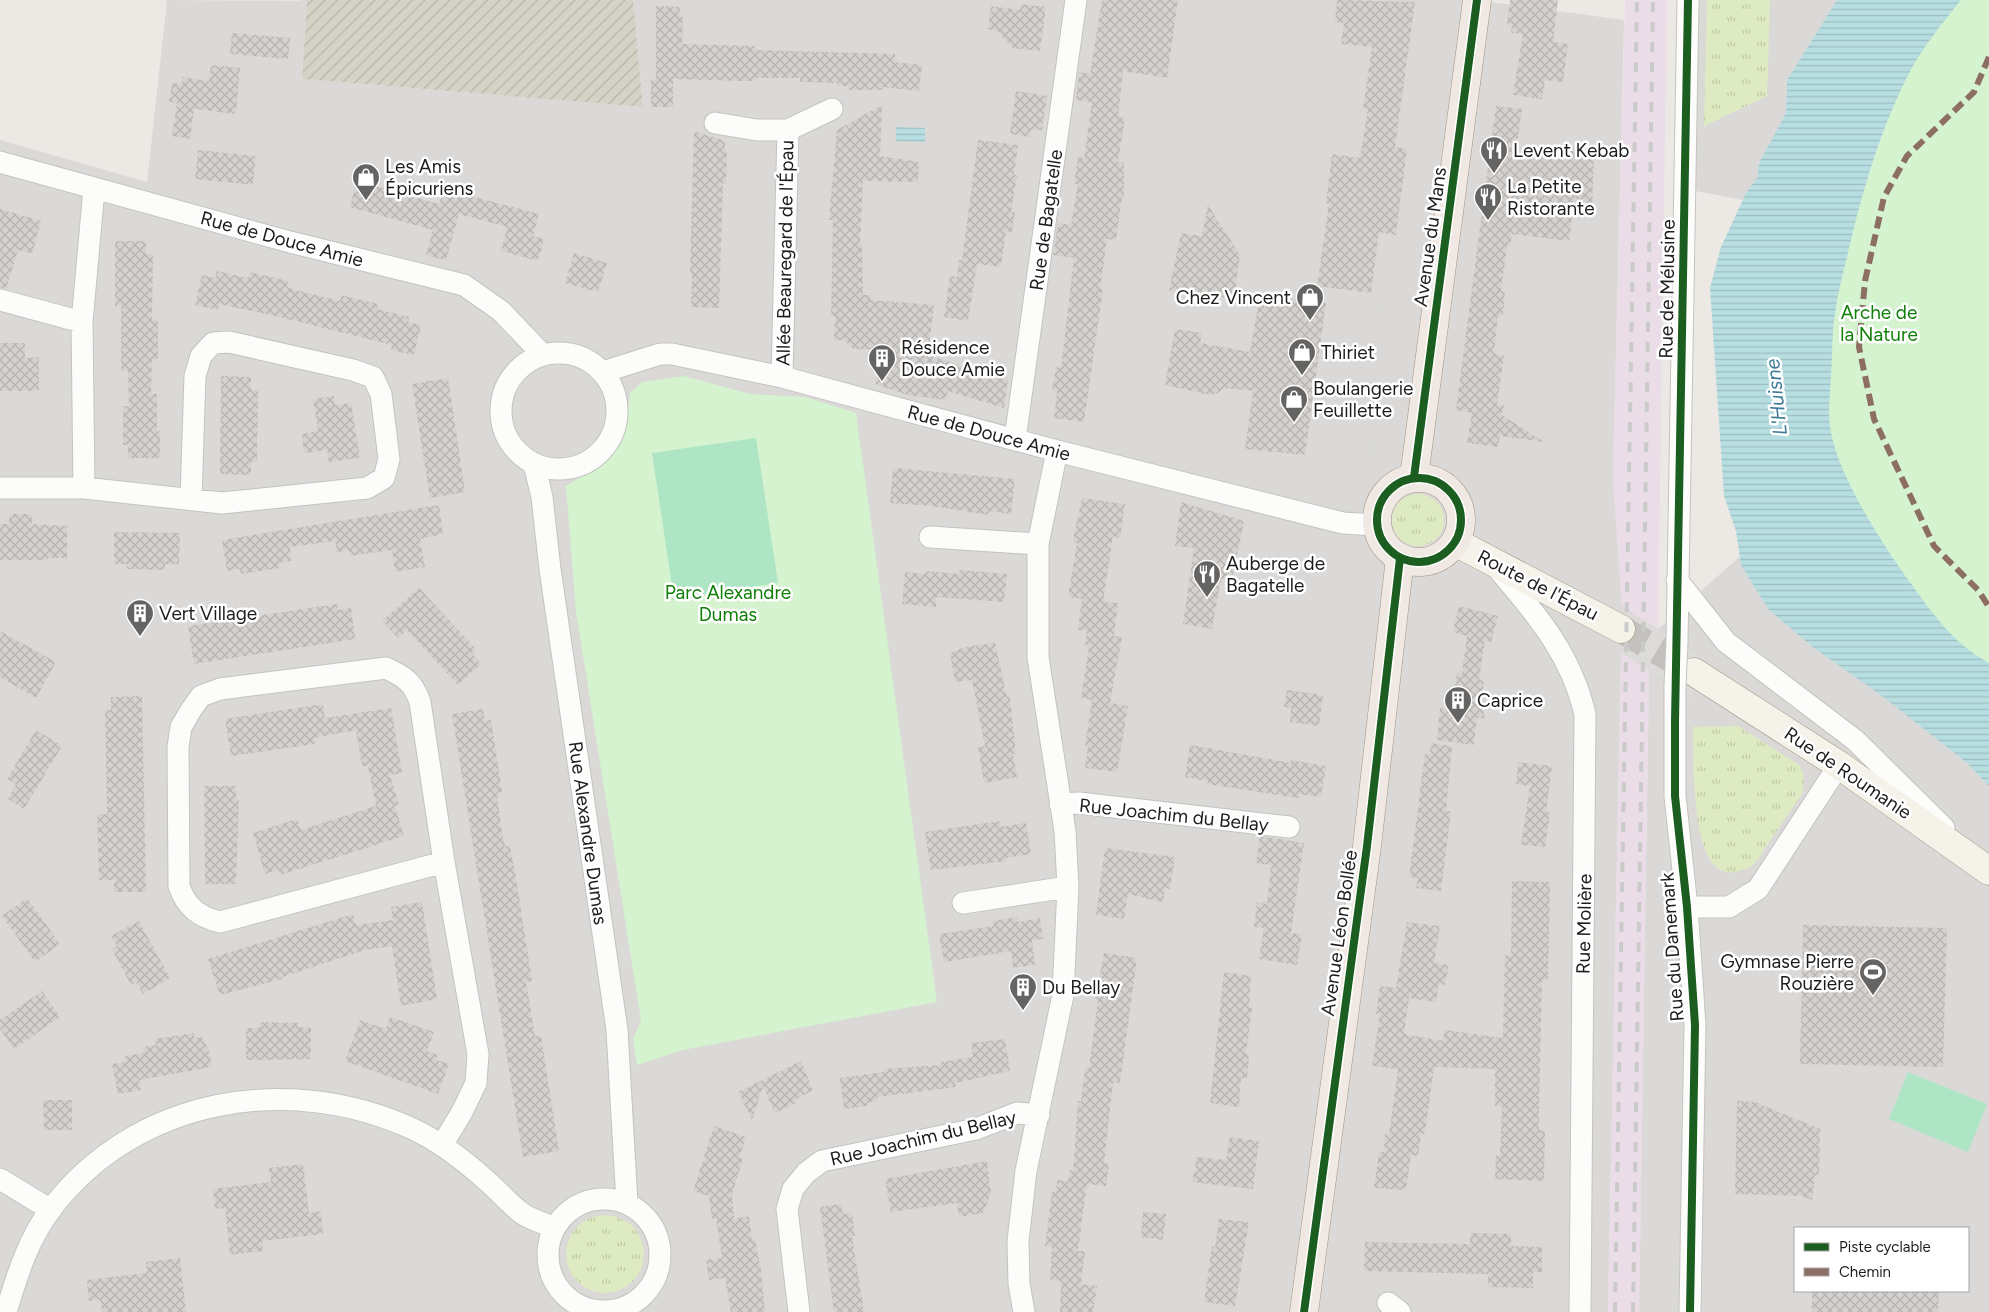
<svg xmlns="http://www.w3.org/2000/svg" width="1989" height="1312" viewBox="0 0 1989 1312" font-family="Figtree,sans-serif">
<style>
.residential{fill:#dbd9d7;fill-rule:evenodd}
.railway{fill:#eadde7}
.construction{fill:url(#construction-furrows)}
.grass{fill:url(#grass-tufts)}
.park{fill:#d4f3ce}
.pitch{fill:#aee5c5}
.parking{fill:#dad9d7}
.water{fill:url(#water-rules)}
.pier{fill:#dcdbd9}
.building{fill:url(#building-cross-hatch)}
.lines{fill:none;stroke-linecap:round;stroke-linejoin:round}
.secondary-tunnel{stroke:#c3c0bd;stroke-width:28;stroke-dasharray:28 14;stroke-linecap:butt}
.street-casing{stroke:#c4c3c1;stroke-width:23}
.secondary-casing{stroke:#97947c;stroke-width:29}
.primary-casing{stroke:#a29382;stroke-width:29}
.street{stroke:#fcfcfb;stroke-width:21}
.secondary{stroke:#f4f2e9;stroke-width:28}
.primary{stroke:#f0e9e3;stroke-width:28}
.rail{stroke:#cacac9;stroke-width:4;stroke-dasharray:10 10;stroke-linecap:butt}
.street-bridge-casing{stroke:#c4c3c1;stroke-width:23;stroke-linecap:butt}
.street-bridge{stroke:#fcfcfb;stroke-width:21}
.quiet{stroke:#8d6e63;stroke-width:6;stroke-dasharray:12 6;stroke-linecap:butt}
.cycleway-casing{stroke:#fff;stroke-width:11}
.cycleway{stroke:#1b5e20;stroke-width:8}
.labels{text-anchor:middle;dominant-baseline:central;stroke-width:5;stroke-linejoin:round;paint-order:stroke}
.poi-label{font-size:19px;fill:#1d1d1d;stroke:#fff;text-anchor:start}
.street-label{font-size:19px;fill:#1d1d1d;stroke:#fff}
.park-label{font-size:19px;fill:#107f07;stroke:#fff}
.water-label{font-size:20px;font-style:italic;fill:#3e7a98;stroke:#fff}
</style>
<defs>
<pattern id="construction-furrows" width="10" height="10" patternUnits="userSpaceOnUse" patternTransform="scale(1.25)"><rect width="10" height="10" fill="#d6d2c6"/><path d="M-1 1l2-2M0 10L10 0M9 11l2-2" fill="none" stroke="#b7b4aa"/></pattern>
<pattern id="grass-tufts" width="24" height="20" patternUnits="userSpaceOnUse" patternTransform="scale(1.25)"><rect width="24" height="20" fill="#deebc2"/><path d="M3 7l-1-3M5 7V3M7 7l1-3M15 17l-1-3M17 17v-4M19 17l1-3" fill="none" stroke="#bec9a6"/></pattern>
<pattern id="water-rules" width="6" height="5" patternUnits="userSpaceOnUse" patternTransform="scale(1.25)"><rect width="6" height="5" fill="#b7dee1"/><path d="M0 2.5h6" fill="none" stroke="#9dbec1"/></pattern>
<pattern id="building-cross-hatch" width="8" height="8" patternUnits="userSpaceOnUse" patternTransform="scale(1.25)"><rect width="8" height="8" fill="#d4d1ce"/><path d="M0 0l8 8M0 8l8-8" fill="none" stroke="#b6b3b0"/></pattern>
</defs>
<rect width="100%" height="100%" fill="#ece9e5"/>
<!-- residential -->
<path class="residential" d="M167 0 307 1 302 79 643 107 633 0H1477L1624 20 1613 477 1622 606 1608 1312H0V140L147 182Z
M1688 0H1837L1787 80 1786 113 1759 163 1757 178 1743 200 1685 189Z
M1788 514 1989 735V1312H1639L1649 670 1658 629ZM1795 1228H1968V1291H1795Z"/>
<!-- railway -->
<path class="railway" d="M1625 0H1667L1658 629 1622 606 1613 477Z
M1621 653 1649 670 1639 1312H1608Z"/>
<!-- construction -->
<path class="construction" d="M298 0H633L643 107 302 79 307 1Z"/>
<!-- grass -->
<path class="grass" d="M1707 0H1770L1767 96 1704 126Z
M1392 520a26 26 0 1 1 52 0a26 26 0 1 1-52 0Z
M1738 726 1799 765C1805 776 1805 782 1802 794 1790 811 1779 828 1767 845 1763 851 1759 859 1754 864 1749 869 1740 871 1733 872 1689 879 1694 755 1693 727Z
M566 1254a39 39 0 1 1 78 0a39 39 0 1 1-78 0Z"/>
<!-- park -->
<path class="park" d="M1886 0H1989V735L1829 593 1816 165Z
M684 376 750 394 805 397 856 413 937 1002 683 1050 637 1065 633 1039 641 1020 576 612 566 486C582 476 609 459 618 443 626 428 628 409 630 393L642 382Z"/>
<!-- pitch -->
<path class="pitch" d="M756 438 778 583 674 599 652 453Z
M1908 1072 1987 1104 1968 1152 1889 1119Z"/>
<!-- parking -->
<path class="parking" d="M1335 300 1392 305 1370 460 1353 491 1331 497 1260 485 1264 453 1311 459Z
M1524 481 1577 491 1567 544 1550 540 1516 525Z
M431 1203 473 1238 412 1312H231L228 1287 326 1273 366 1283Z"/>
<!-- water -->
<path class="water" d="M1837 0H1961C1941 25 1921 49 1907 77 1879 133 1861 196 1847 257 1841 281 1835 306 1833 331 1832 346 1832 361 1831 376 1830 396 1827 418 1832 437 1841 478 1879 539 1904 574 1928 607 1951 643 1989 663V786L1967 763 1882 696 1814 648 1768 609 1741 565 1736 531 1724 496 1710 288 1721 247 1746 193 1757 178 1759 163 1786 113 1787 80Z
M896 127 925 128V142L896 141Z"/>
<!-- pier -->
<path class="pier" d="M1622 606 1695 653 1694 698 1621 653Z"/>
<!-- building -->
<path class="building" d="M1102 0H1178L1167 78 1123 71 1118 117 1125 118 1118 162 1124 163V197H1122L1116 240 1107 239 1100 289H1103L1084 422 1054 418 1057 391H1052L1056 367 1061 368 1074 258 1053 255 1058 223 1071 225 1078 184H1074L1078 157 1084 158 1092 102 1076 100 1079 72 1090 74Z
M1337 0 1415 2 1395 147 1407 149 1396 235 1379 232 1371 293 1317 286 1329 204 1326 203 1332 154 1360 158 1368 109H1363L1372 47 1341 44 1344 23 1335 22Z
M1510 0H1558L1553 42 1568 44 1563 82 1545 80 1542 99 1513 95 1523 34 1511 33 1512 25 1507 24Z
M1021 4 1046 7 1040 51 1013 48 997 31 988 29 991 6 1020 10Z
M656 6 680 7 679 16 683 17 682 44 756 46V50L895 54V62L922 65 919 91 882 87V90H849V86H837V83L800 82V78H756V81H741L673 79V107H651V80H656Z
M232 33 290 38 288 59 230 54Z
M211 65 240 68 236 114 194 109 190 139 172 136 177 103 169 102 172 83 182 84V77L209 81Z
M1016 91 1047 96 1042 130 1031 129 1030 137 1010 134Z
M882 105 880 156 919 162 918 182 863 181 860 245H862L863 295H871L870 300 934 305 928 355 1008 380 1004 408 948 391 945 400 908 395 875 384 888 350 853 349 844 340H834L835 316H831L833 220H829L837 130Z
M1496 106 1522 109 1516 152 1565 159 1566 146 1594 150 1592 213 1573 210 1569 241 1512 234 1510 247 1507 246 1501 291 1505 292 1503 315H1498L1494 354 1504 355 1497 405H1504L1502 415 1544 442 1500 436 1498 447 1467 443 1472 413 1456 410Z
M694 131 725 141V150H727L726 184 723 183 719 308 691 307 692 273 690 272Z
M978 140 1018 145 1014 175H1017L1011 212H1015L1012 232 1006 231 1001 267 977 264 968 321 944 317 950 276 957 277 959 260H962Z
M198 150 256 156 253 185 195 179Z
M371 185 439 204 444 189 539 214 533 236 544 239 538 261 501 251 507 227 459 214 446 260 426 255 433 230 350 207 355 187 370 191Z
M1208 205 1240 255 1234 299 1169 290 1181 233 1202 236Z
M0 209 41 221 32 254 18 250 6 289 0 288Z
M115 241H146V254H153L152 320H158V359H152L151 394H157V431H160V458H128V445H123V406H129L128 371H121V306H115Z
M574 253 607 263 598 292 565 283Z
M217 271 248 278 250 272 288 281 287 287 299 291 340 301 341 295 378 304 377 309 409 317 408 322 421 325 414 355 391 350 392 345 280 317 219 304 218 310 195 305 202 275 215 278Z
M1260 295 1326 303 1305 455 1245 449 1253 391 1224 388 1218 393 1210 395 1165 385 1175 329 1202 333 1200 343 1250 352Z
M0 343H25V358L39 357V391H0Z
M221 376 251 377V390H258L257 462H251V475L220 474Z
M448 378 465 492 430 498 412 384Z
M334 396 335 405 351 403 360 458 329 462 327 450 304 453 302 434 318 431 313 399Z
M893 468 1015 479 1011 514 989 511V515L931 506 890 503Z
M1082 498 1125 504 1120 538 1113 536 1103 602 1118 603 1114 636 1122 637 1110 703 1128 706 1117 772 1085 768 1088 746 1085 745 1092 700 1081 698 1089 646 1085 645 1087 631 1078 630 1082 599 1068 597 1077 543 1073 542 1075 530Z
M1181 502 1244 521 1232 581 1221 579 1212 629 1183 624 1194 548 1175 546Z
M439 505 443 534 420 539 425 567 395 572 392 550 349 556V550L337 552 335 541 290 547 291 561 278 563 279 568 241 574 240 569 227 571 222 540Z
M9 514H32V524L67 526V558H48V560H0V524H9Z
M114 532 180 533 179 564H165V570L127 569V564H114Z
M960 570 1007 574 1004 602 936 597V607L902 604 905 572 925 574V571L959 574Z
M419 588 476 649 472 653 481 664 458 685 407 630 398 638 382 621Z
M337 604 338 610 351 608 355 639 194 664 188 626Z
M1459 606 1498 616 1491 642 1485 640 1479 680 1484 681 1481 701 1485 719 1477 718 1474 745 1437 740 1440 708 1452 709 1457 673 1462 674 1467 636 1453 632Z
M0 631 56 662 36 698 0 677Z
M995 643 1007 697H1010L1016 754H1013L1017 777 984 783 978 747 985 746 972 680 955 682 950 653 965 647Z
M1287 690 1323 695 1319 726 1290 722 1291 708 1284 707Z
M142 696 146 892H114V880H99L97 814H107L105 710H111V697Z
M323 704 325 718 391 708 402 773 390 775 399 805 395 806 404 836 280 875 279 870 265 874 253 833 297 819 301 830 376 806 368 766H362L356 730 314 738 315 744 231 756 225 719Z
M483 709 485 721 491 720 502 792 497 793 502 834 505 846H510L516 878 532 981 526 982 535 1036H541L559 1151 523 1157 452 714Z
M36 730 62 746 24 809 8 799 16 784 7 779Z
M1431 743 1452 746 1446 811H1451L1441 891 1416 888 1418 878 1409 877 1425 754H1430Z
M1190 745 1291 763V760L1326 766 1321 797 1299 794 1298 798 1207 784 1208 781 1185 777Z
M1518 762 1552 766 1546 812H1550L1545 847 1521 845 1530 786 1516 784Z
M204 786H236V800H239L236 884H205Z
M1000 821V827L1026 823 1031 854 1006 858 1007 861 931 870 925 832Z
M1260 836 1304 843 1291 933 1302 934 1297 965 1259 959 1264 928 1254 927 1257 902 1267 904 1271 865 1256 863Z
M1105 848 1175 857 1170 889 1165 888 1163 902 1128 894 1124 919 1096 915Z
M1512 881 1550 882 1548 980H1542L1539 1106V1130L1545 1131 1544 1181 1495 1179 1496 1155H1500L1502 1106H1495V1069L1434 1067 1425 1134H1421L1418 1156 1411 1155 1406 1190 1374 1188 1379 1152H1384L1385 1134 1389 1135 1398 1069 1372 1066 1380 1014H1376L1380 986 1396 988 1407 922 1440 926 1434 963 1449 965 1445 985 1439 984 1436 1002 1409 998 1404 1034 1443 1041 1445 1030 1503 1038 1505 955H1511Z
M27 898 60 944 35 962 2 916Z
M422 902 437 999 401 1006 392 946 365 950 282 977V979L220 995 208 959 353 914 356 925 393 920 391 907Z
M1017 917 1018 922 1040 918 1043 939 1032 940 1035 965 1013 968 1011 951 944 962 939 934 994 926 993 921Z
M139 921 170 978 143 994 136 982 131 985 112 949 117 946 111 936Z
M1803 925 1947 928 1943 1067 1800 1064Z
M1104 953 1137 958 1120 1083 1113 1082 1104 1163 1109 1164 1106 1186 1087 1184 1078 1251H1085L1081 1284 1097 1286 1093 1312H1060L1061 1281 1050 1280 1052 1247 1045 1246 1052 1192H1056L1057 1180 1068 1181 1070 1170 1073 1171 1078 1101H1081L1085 1068H1089L1098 1000 1095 999Z
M1224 972 1251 976 1249 1007 1252 1008 1246 1054 1249 1055 1247 1079 1241 1078 1239 1107 1210 1103Z
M42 991 60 1017 14 1049 0 1029V1020Z
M390 1017 434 1032 427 1051 438 1055 436 1060 449 1064 438 1094 345 1061 360 1020 386 1029Z
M259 1022 298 1023V1027L311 1028V1059L246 1060V1028H259Z
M194 1033V1038L202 1037 209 1051 212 1067 139 1080 141 1090 118 1094 112 1064 126 1062 125 1056 144 1053 143 1047 156 1045 155 1039Z
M1005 1039 1010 1071 955 1083 956 1087 877 1097 878 1101 867 1103V1106L844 1109 840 1078 884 1072V1069L940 1065V1062L973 1057 971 1043Z
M801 1061 813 1090 795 1100 796 1103 775 1113 763 1086 752 1120 738 1092Z
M43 1100H72V1130H44Z
M1737 1101 1755 1102 1820 1129 1819 1175H1815L1812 1200 1801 1196 1735 1194Z
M714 1126 746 1137 739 1158 743 1159 732 1194 734 1219 749 1216 752 1240 755 1239 761 1270 765 1312H731L725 1278 709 1280 706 1260 722 1258 716 1218 712 1219 709 1196 693 1191Z
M1230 1137 1259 1141 1253 1189 1192 1182 1197 1157 1226 1160Z
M987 1161 991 1194 983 1213 959 1217 957 1203 891 1212 885 1179Z
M303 1164 309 1213 321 1211 323 1234 262 1241 263 1251 230 1255 225 1208 215 1209 213 1189 271 1182 269 1168Z
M841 1204 843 1214 852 1213 855 1236H852L864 1312H834L820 1207Z
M1143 1212 1166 1214 1163 1240 1141 1237Z
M1219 1219 1249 1222 1235 1306 1204 1302 1212 1246 1215 1247Z
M1470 1233 1511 1234V1246L1542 1247V1272H1533V1288L1488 1287V1274L1364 1271 1365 1242 1470 1244Z
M180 1258 186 1312H102L100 1300 89 1301 87 1280 147 1273 146 1262Z
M1812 1291H1939L1938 1312H1812Z"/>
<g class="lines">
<!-- secondary-tunnel -->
<path class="secondary-tunnel" d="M1621 629 1694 672"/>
<!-- street casing -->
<g class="street-casing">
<path id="street" d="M715 123 757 130H788L832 109
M0 162 290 242 464 285 501 311 542 354
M0 300 82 322
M501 411a58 58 0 1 1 116 0a58 58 0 1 1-116 0Z
M603 372 660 354H672L782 377 1057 451 1343 523 1376 525
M782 377 788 130
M1015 439 1076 0
M534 464 542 497 550 569 617 1030 627 1203
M0 488H84L82 322 94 189
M84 488 222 503 367 488 384 478 389 459 381 394 373 377 353 370 229 342 213 343 201 356 195 376 191 499
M930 537 1038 544
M1498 569C1537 615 1571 654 1585 714L1580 1312
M1677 580 1726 642 1855 740 1944 828
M1677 642 1688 0
M1675 686V796L1687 907 1695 1025 1690 1312
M1060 804 1079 803 1289 827
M963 903 1068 887
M1687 907H1729L1758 889 1839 765
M442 1145 462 1112 476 1083 478 1054 444 862 420 702C413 682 405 677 386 668L220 689 201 696 191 710 181 727 178 747 179 886C186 907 199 917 220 922L444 862
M0 1179 51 1210
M548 1255a56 56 0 1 1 112 0a56 56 0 1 1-112 0Z
M1388 1303 1400 1312
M6 1312C17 1276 28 1239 51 1209 136 1097 289 1072 413 1129 440 1142 465 1161 487 1181 499 1191 510 1205 523 1214 532 1220 544 1223 554 1228
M799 1312 787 1209 793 1189 806 1173 822 1161 976 1129 1017 1113 1039 1115
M1024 1312 1019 1284 1018 1241 1026 1171 1063 995 1068 887 1065 831 1038 657V544L1057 451"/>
</g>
<!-- secondary casing -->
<g class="secondary-casing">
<path id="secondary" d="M1455 542 1621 629
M1694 672 1839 765 1989 871"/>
</g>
<!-- primary casing -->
<g class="primary-casing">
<path id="primary" d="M1414 477 1477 0
M1377 520a42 42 0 1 1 84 0a42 42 0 1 1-84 0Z
M1304 1312 1367 846 1400 558"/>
</g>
<!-- street -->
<use href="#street" class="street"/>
<!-- secondary -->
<use href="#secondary" class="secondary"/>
<!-- primary -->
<use href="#primary" class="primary"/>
<!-- rail -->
<path class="rail" d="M1615 1312 1637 0
M1633 1312 1653 0"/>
<!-- street-bridge casing -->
<g class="street-bridge-casing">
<path id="street-bridge" d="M1675 686 1677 642"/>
</g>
<!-- street-bridge -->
<use href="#street-bridge" class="street-bridge"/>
<!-- quiet -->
<path class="quiet" d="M1989 57 1974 92 1907 156 1884 197 1865 281 1859 347 1874 419 1934 546 1978 590 1989 607"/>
<!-- cycleway casing -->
<g class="cycleway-casing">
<path id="cycleway" d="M1688 0 1675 722V796L1687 907 1695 1025 1690 1312
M1414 477 1477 0
M1377 520a42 42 0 1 1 84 0a42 42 0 1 1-84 0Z
M1304 1312 1367 846 1400 558"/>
</g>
<!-- cycleway -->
<use href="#cycleway" class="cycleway"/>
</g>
<!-- icons -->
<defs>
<g id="restaurant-pin" transform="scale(1.4375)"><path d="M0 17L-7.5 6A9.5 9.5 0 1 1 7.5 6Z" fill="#656463" stroke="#fff"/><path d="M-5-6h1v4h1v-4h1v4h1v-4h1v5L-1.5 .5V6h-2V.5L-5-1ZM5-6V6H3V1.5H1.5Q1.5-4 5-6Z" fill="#fff"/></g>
<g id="shop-pin" transform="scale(1.4375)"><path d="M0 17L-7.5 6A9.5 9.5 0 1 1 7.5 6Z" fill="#656463" stroke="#fff"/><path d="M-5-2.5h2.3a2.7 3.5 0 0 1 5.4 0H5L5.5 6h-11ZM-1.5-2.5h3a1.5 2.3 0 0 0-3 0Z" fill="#fff"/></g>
<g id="building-pin" transform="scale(1.4375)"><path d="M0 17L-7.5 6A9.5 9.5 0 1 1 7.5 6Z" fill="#656463" stroke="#fff"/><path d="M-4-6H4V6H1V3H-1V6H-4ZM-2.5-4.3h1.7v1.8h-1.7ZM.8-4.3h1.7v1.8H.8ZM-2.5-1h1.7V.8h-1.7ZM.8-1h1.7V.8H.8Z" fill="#fff"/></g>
<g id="stadium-pin" transform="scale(1.4375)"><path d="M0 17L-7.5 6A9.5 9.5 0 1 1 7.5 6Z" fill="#656463" stroke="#fff"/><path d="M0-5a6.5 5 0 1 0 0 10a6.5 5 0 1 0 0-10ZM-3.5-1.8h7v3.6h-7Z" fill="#fff"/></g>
</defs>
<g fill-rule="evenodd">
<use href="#restaurant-pin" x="1494" y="150"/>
<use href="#shop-pin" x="366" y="177"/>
<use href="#restaurant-pin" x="1488" y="197"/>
<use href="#shop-pin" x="1310" y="297"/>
<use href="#shop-pin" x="1302" y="352"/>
<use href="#building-pin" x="882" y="358"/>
<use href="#shop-pin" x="1294" y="399"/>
<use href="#restaurant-pin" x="1207" y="574"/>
<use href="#building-pin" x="140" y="613"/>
<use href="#building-pin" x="1458" y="700"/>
<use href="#stadium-pin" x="1873" y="972"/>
<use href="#building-pin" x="1023" y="987"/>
</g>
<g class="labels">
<!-- poi labels -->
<g class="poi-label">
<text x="1513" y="150">Levent Kebab</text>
<text x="385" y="166">Les Amis<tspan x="385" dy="22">Épicuriens</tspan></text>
<text x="1507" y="186">La Petite<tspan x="1507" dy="22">Ristorante</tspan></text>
<text x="1291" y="297" text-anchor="end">Chez Vincent</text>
<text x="901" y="347">Résidence<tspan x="901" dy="22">Douce Amie</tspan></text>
<text x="1321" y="352">Thiriet</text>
<text x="1313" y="388">Boulangerie<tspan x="1313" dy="22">Feuillette</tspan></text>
<text x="1226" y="563">Auberge de<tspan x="1226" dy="22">Bagatelle</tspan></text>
<text x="159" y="613">Vert Village</text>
<text x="1477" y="700">Caprice</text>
<text x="1854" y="961" text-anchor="end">Gymnase Pierre<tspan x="1854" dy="22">Rouzière</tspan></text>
<text x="1042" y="987">Du Bellay</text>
</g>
<!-- street labels -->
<g class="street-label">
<text transform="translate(1046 220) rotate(-82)">Rue de Bagatelle</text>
<text transform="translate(1430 237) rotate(-82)">Avenue du Mans</text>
<text transform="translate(282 239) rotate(15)">Rue de Douce Amie</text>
<text transform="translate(785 253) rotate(-89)">Allée Beauregard de l'Épau</text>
<text transform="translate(1667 289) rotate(-89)">Rue de Mélusine</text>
<text transform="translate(989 433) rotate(15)">Rue de Douce Amie</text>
<text transform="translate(1538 585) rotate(27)">Route de l'Épau</text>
<text transform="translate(1848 773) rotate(34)">Rue de Roumanie</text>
<text transform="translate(1174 815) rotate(6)">Rue Joachim du Bellay</text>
<text transform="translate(588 833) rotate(82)">Rue Alexandre Dumas</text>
<text transform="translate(1584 924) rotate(-89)">Rue Molière</text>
<text transform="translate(1339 933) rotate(-82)">Avenue Léon Bollée</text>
<text transform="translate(1672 947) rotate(-94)">Rue du Danemark</text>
<text transform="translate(923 1138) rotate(-13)">Rue Joachim du Bellay</text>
</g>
<!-- park labels -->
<g class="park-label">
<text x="1879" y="312">Arche de<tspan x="1879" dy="22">la Nature</tspan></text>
<text x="728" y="592">Parc Alexandre<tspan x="728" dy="22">Dumas</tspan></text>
</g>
<!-- water labels -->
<g class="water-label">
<text transform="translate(1776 397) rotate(-96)">L'Huisne</text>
</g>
</g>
<!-- legend -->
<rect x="1794" y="1227" width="175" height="65" fill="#ffffff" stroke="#a5a5a5"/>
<rect x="1804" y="1243" width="25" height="8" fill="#1b5e20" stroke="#a5a5a5"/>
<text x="1839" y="1252" font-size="15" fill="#1d1d1d">Piste cyclable</text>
<rect x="1804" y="1268" width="25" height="8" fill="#8d6e63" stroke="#a5a5a5"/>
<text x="1839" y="1277" font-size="15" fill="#1d1d1d">Chemin</text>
</svg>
